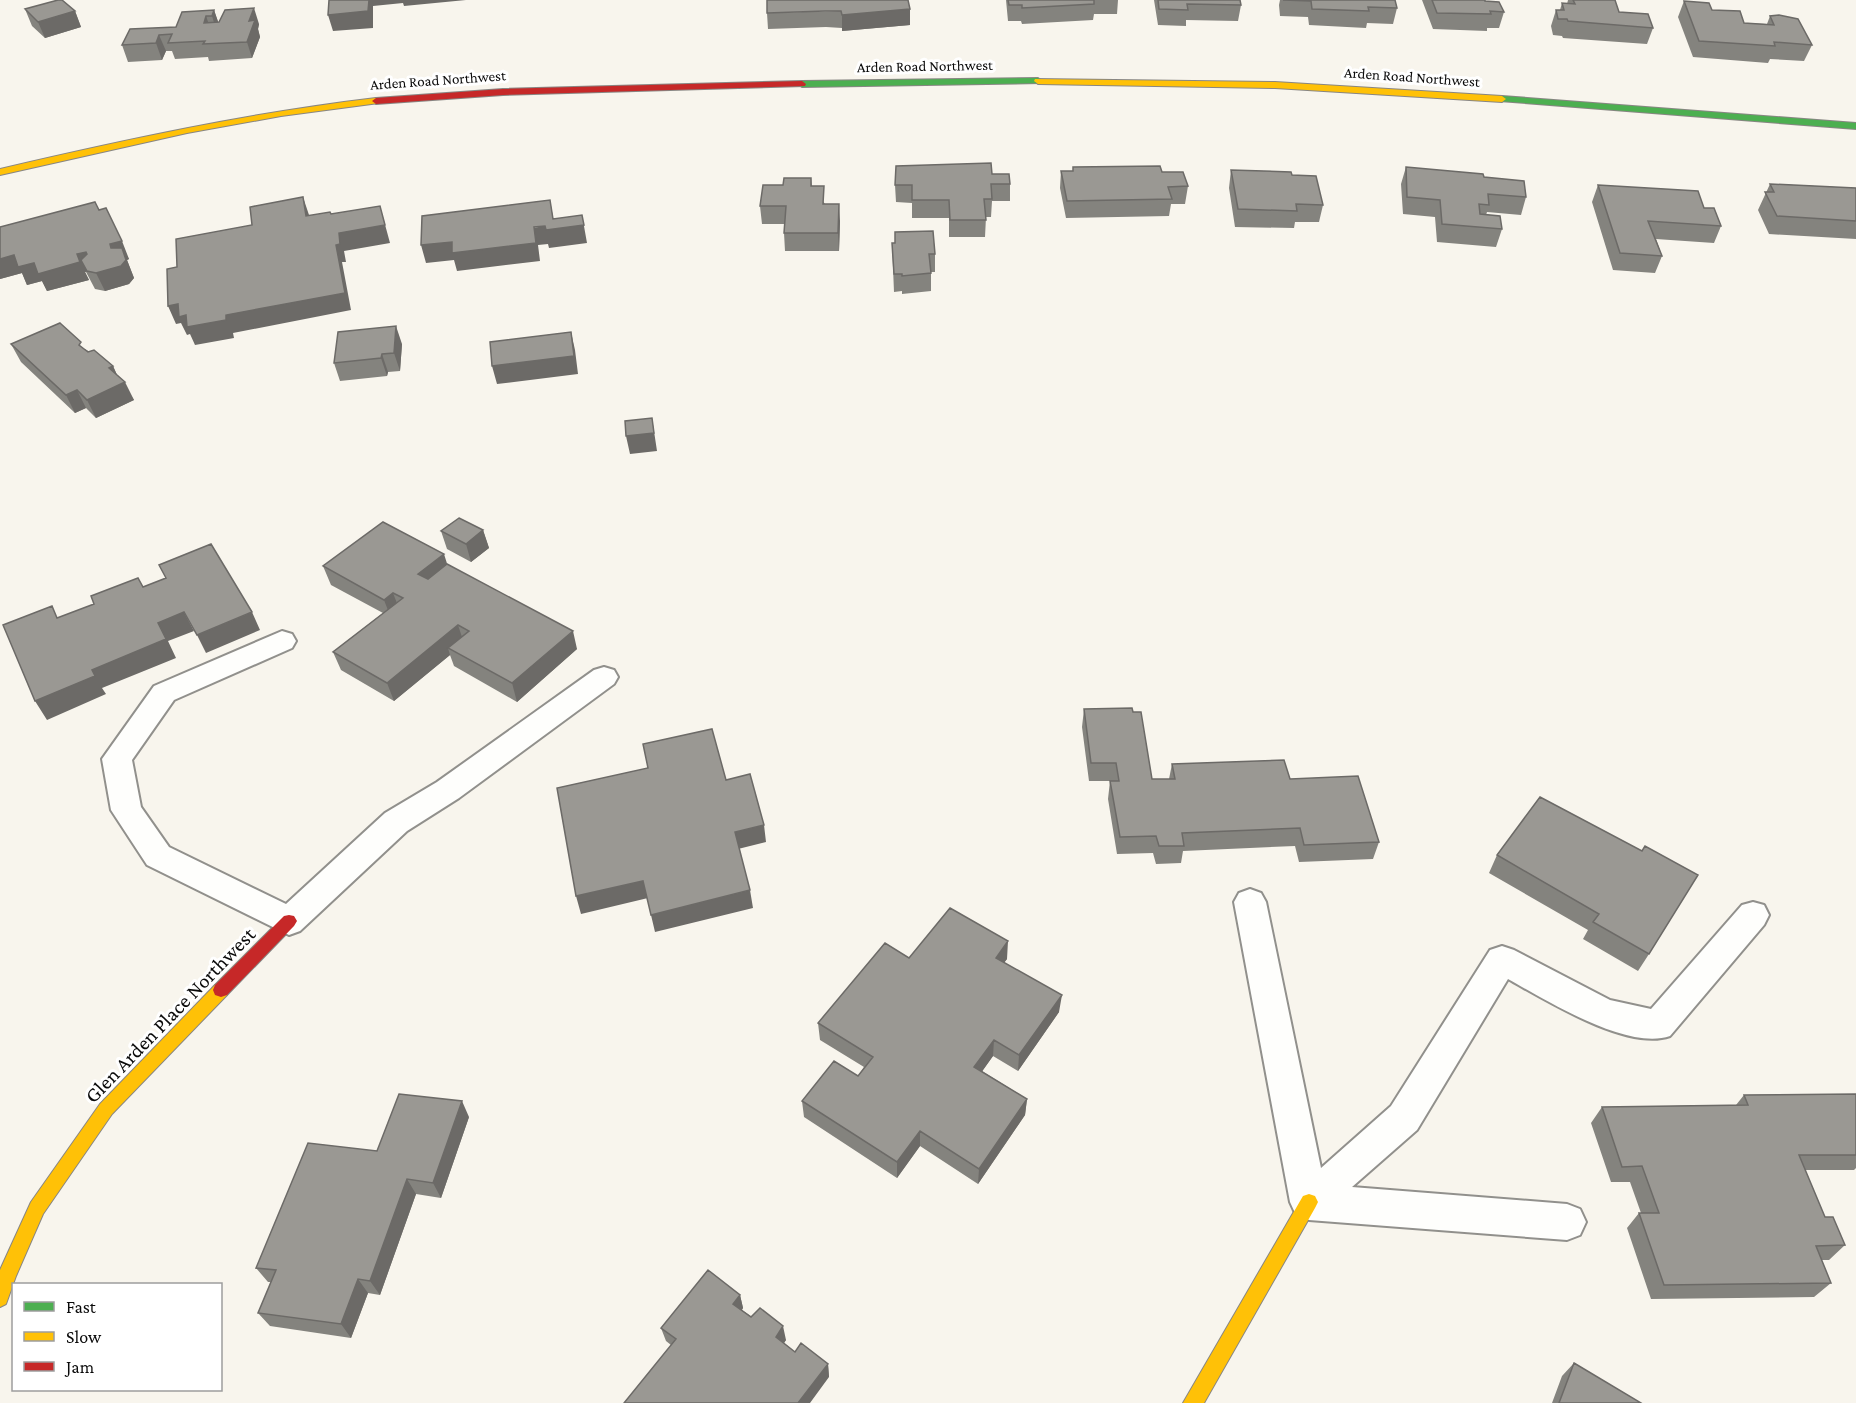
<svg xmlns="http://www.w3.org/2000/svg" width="1856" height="1403" viewBox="0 0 1856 1403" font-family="'Crimson Pro',serif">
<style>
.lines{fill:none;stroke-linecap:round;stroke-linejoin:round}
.lane-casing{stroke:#91908c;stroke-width:4}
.fast-casing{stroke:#888683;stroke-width:2}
.slow-casing{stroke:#888683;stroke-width:2}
.jam-casing{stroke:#888683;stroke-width:2}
.lane{fill:#fefefc;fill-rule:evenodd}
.fast{fill:#4caf50;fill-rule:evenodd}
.slow{fill:#ffc107;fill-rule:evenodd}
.jam{fill:#c62828;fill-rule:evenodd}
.wall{fill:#84837e}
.shaded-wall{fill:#6c6a67}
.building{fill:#9a9893;stroke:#6c6a67;stroke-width:1.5}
.labels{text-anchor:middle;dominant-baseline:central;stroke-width:6;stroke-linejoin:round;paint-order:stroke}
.far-street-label{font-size:15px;fill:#0a0a0a;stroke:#fff}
.near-street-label{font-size:21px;fill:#0a0a0a;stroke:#fff}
</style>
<rect width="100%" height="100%" fill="#f8f5ed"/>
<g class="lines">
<!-- lane casing -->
<g class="lane-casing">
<path id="lane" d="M282 631 292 634 296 641 292 648 174 700 132 760 141 807 169 847 286 904 385 813 437 782 594 670 604 667 614 670 618 677 614 684 459 798 407 831 300 931 289 935 147 865 111 810 102 759 154 686Z
M1250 889 1261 893 1266 902 1321 1168 1391 1106 1490 950 1502 946 1514 950 1610 1000 1651 1009 1742 905 1753 902 1764 905 1769 915 1764 925 1670 1036C1627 1051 1546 1000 1508 979L1417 1130 1352 1187 1567 1204 1580 1209 1586 1222 1580 1235 1567 1240 1309 1220 1296 1215 1290 1202 1234 902 1239 893Z"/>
</g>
<!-- fast casing -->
<g class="fast-casing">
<path id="fast" d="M1038 78 1042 81 1041 83 802 87 798 84 802 81Z
M1502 96 1856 123V129L1499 101 1498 99Z"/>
</g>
<!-- slow casing -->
<g class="slow-casing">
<path id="slow" d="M1035 79 1275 82 1502 96 1506 99 1502 102 1275 88 1038 84 1034 81Z
M376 98 380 101 379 103 281 116 187 133 0 175V169C124 140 249 113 376 98Z
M221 983 227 985 229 990 227 995 112 1114 43 1214 16 1276 6 1304 0 1307V1270L31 1202 100 1104 215 985Z
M1309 1194 1315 1196 1318 1202 1315 1208 1204 1403H1183L1303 1196Z"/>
</g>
<!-- jam casing -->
<g class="jam-casing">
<path id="jam" d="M802 81 806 84 805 86 503 95 376 104 372 101 376 98 503 89Z
M289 915 294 916 297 921 294 926 227 995 221 997 215 995 213 990 215 985 284 916Z"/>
</g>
<!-- lane -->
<use href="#lane" class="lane"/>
<!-- fast -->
<use href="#fast" class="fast"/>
<!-- slow -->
<use href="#slow" class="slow"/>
<!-- jam -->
<use href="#jam" class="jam"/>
</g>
<!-- wall -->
<path class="wall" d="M1006 0H1118L1117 14H1094L1093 20 1022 24 1021 21H1008Z
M1154 0H1240L1241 5 1238 21 1186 20V26L1158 25Z
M1280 0H1395L1397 8 1393 24 1367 23 1366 28 1309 25 1308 17 1280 16 1279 5Z
M1422 0H1485V1L1504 12 1499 28H1487V31L1433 29Z
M1568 0H1615L1619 12 1653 28 1647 44 1563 38 1562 36 1553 35 1551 26 1556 10H1560L1562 3 1567 4Z
M1684 1 1712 10 1744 23 1767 24 1770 16 1812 45 1804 61 1770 59 1768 63 1693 57 1678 17Z
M25 9 75 11 81 27 45 38 32 26Z
M910 9V25L842 31V28L826 27 768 29 767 13Z
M214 10 218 22 259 24 258 29 260 37 252 58 209 61 208 57 175 59 172 51H166L162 60 128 62 122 45 176 27Z
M1073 167 1162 172 1188 186 1185 204H1171L1169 216 1066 218 1060 188 1061 171H1073Z
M1406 167 1484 177 1526 197 1521 215 1487 212 1486 215 1502 229 1496 247 1437 242 1435 217 1403 214 1401 184Z
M1231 170 1292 175 1323 205 1319 222H1295L1294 228 1235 227 1229 188Z
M992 174 1010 184V201H992L991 217H986L985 237H949V218H912V203L896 202 895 185Z
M811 178 812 186 825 204 840 221 839 251H785L784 233V224H762L760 206 783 185Z
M1770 184 1856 188V239L1769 234 1758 210Z
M1598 185 1704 208 1721 226 1714 243 1656 239 1662 256 1655 273 1613 270 1592 202Z
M99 210 129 259 127 260 134 278 129 284 105 291 95 289 86 272H85L89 280 47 291 42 281 27 285 22 273 0 279V227Z
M895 232 935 254V272H931V291L902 294V291L894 292 892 243H895Z
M11 344 85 349 113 366 117 375 134 400 96 418 86 408 75 413 21 362Z
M402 344 400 371 388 372 387 376 340 381 334 363Z
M483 530 489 548 471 562 447 549 441 531Z
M447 565 577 649 517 702 454 666 450 655 394 701 341 670 333 652 383 613 331 585 323 566Z
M1084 709 1133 712 1152 779H1169L1172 764 1290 779 1379 842 1373 859 1299 862 1295 846 1183 851 1181 863 1156 864 1153 853 1117 854 1108 799 1110 781H1113H1089L1082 727Z
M1540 797 1649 954 1638 971 1583 939 1588 930 1489 873 1497 855Z
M909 958 1007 959 1004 962 1059 1012 1018 1071 993 1056 982 1071 1027 1099 1025 1115 978 1184 920 1146 897 1178 804 1117 802 1101 858 1076 864 1067 820 1040 818 1023Z
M1856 1094V1168L1854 1170H1805L1825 1217 1845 1245 1829 1260H1821L1831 1283 1814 1297 1651 1299 1627 1228 1639 1213H1641L1630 1182H1611L1591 1123 1602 1107 1736 1105 1744 1095Z
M469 1117 441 1198 416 1194 380 1295 368 1293 351 1338 270 1326 258 1313 271 1282H268L256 1268 377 1151Z
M740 1295 743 1308 742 1310 786 1340 784 1343 795 1352 828 1364 829 1377 671 1345 666 1341 661 1328Z
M1574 1363 1641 1403H1552L1562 1376Z"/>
<!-- shaded-wall -->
<path class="shaded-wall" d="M363 0H466L404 6 403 3 373 6V28L333 31 328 15Z
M254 8 259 24 258 29 260 37 252 58 247 42 249 21Z
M910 9V25L842 31V15Z
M214 10 220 27 217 32 212 16Z
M75 11 81 27 45 38 38 22Z
M206 16 212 33 204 23Z
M159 35 166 51 162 60 156 43Z
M303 197 309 215 312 233 306 216Z
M550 200 555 229 582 215 587 243 549 248 548 244 538 245 540 261 457 271 454 260 426 263 421 245 545 226Z
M839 204 840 221 839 251 838 233Z
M380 206 390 243 344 251 346 262H342L351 310 233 333 234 338 195 345 190 334 187 335 181 323 176 324 168 306 178 304 226 315 336 245 339 233Z
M122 241 129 259 127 260 134 278 129 284 105 291 96 273 118 262 110 244Z
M86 252 95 269 85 272 89 280 47 291 42 281 27 285 22 273 0 279V259L14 255 34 263Z
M396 326 402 344 400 371 394 353Z
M571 332 575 350 578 374 497 384 492 366Z
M382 354 388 372 387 376 381 358Z
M113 366 121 384 125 382 134 400 96 418 87 400 109 368Z
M77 390 86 408 75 413 66 395Z
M652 418 657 451 630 454 626 436Z
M483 530 489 548 471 562 466 544Z
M444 554 450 573 424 592 418 574Z
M393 593 400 611 391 618 384 600Z
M184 612 194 631 168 641 176 658 102 688 106 694 47 720 35 701 92 670 158 623Z
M252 612 260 630 206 653 197 635Z
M458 625 464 643 448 648 450 655 394 701 387 683Z
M573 631 577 649 517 702 512 683Z
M764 825 766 842 738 849 735 832Z
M643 881 648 898 581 914 576 896Z
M750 890 753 908 655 932 651 915Z
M1008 941 1007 959 995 975 996 958Z
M1062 995 1059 1012 1018 1071 1019 1055Z
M994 1040 993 1056 974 1083V1067Z
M1027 1099 1025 1115 978 1184 979 1169Z
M462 1101 469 1117 441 1198 433 1183Z
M920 1131V1146L897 1178V1162Z
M407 1179 416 1194 380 1295 370 1281Z
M358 1279 368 1293 351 1338 341 1324Z
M740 1295 743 1308 736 1317 733 1304Z
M783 1326 786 1340 779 1350 776 1337Z
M828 1364 829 1377 810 1403H798Z"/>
<!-- building -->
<path class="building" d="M58 0H62L75 11 38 22 25 9Z
M329 0H369L368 11 328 15Z
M767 0H908L910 9 842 15 841 11H825L767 13Z
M1008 0H1094V4L1022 8V5H1009Z
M1158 0H1240L1241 5 1187 4 1188 10 1159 9Z
M1283 0H1395L1397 8 1368 7 1369 11 1312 9 1311 1Z
M1432 0H1485V1L1499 2 1504 12 1490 11 1491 14 1437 13Z
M1573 0H1615L1619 12 1648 14 1653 28 1568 21 1567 19H1558L1556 10H1564L1562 3 1575 4Z
M1684 1 1709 3 1712 10 1740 11 1744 23 1774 25 1770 16 1779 15 1798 19 1812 45 1774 42 1775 46 1699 41Z
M254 8 249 21 255 20 247 42 203 44 205 41 168 43 172 34 159 35 156 43 122 45 130 29 176 27 182 12 214 10 212 16H206L204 23 219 22 225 10Z
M991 163 992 174H1009L1010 184H991L992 199H984L986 220H950L949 200H912V185H895L896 166Z
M1160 166 1162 172H1183L1188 186 1168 187 1172 199 1067 201 1061 171H1073V167Z
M1406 167 1483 174 1484 177 1524 181 1526 197 1488 194 1489 205 1479 204 1480 214 1500 216 1502 229 1442 224 1440 200 1407 197Z
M1231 170 1291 172 1292 175 1316 176 1323 205 1296 204 1297 211 1238 209Z
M784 178H811V186H824L823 204H839L838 233H784L786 206H760L763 185H783Z
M1770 184 1856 188V221L1777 216 1765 192H1774Z
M1598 185 1698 191 1704 208H1714L1721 226 1648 221 1662 256 1620 253Z
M303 197 306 216 330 212 331 214 380 206 385 225 339 233 340 244 336 245 345 293 226 315V320L187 327 186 315 179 317 178 304 168 306 167 269 177 267 176 239 252 225 250 207Z
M550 200 553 219 582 215 584 225 546 230 545 226 534 227 536 243 452 253V242L421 245 422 216Z
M95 202 99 210 106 208 122 241 110 244 111 248H122L126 260 121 266 96 273 87 271 81 260 87 254 86 252 77 254 80 262 38 274 34 263 18 267 14 255 0 259V227Z
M933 231 935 254H929L931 273 902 276V274H894L892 243H895V232Z
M60 323 81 342 79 345 88 352 94 350 113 366 109 368 125 382 87 400 77 390 66 395 11 344Z
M396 326 394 353 382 354 381 358 334 363 338 332Z
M571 332 574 356 492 366 490 342Z
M652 418 654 433 626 436 625 421Z
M459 518 483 530 466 544 441 531Z
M383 522 444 554 418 574 428 579 447 564 573 631 512 683 448 648 469 631 458 625 387 683 333 652 403 598 393 593 384 600 323 566Z
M211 544 252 612 197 635 184 612 158 623 166 639 92 670 95 676 35 701 3 625 52 606 57 618 94 604 91 596 138 578 143 587 166 578 159 565Z
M1132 708 1133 712H1141L1152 779H1175L1172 764 1284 760 1290 779 1358 776 1379 842 1304 845 1300 828 1182 833 1184 846H1159L1156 836 1120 837 1110 781H1119L1116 763H1091L1084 709Z
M712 729 726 780 750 774 764 825 735 832 750 890 651 915 643 881 576 896 557 788 648 768 643 744Z
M1540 797 1642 851 1645 846 1698 875 1649 954 1593 922 1599 914 1497 855Z
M950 908 1008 941 996 958 1062 995 1019 1055 994 1040 974 1067 1027 1099 979 1169 920 1131 897 1162 802 1101 834 1061 858 1076 873 1057 818 1023 885 943 909 958Z
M399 1094 462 1101 433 1183 407 1179 370 1281 358 1279 341 1324 258 1313 276 1270 256 1268 308 1143 377 1151Z
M1856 1094V1155H1799L1825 1217H1833L1845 1245 1816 1246 1831 1283 1664 1285 1639 1213H1659L1642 1166 1622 1167 1602 1107 1748 1105 1744 1095Z
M708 1270 740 1295 733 1304 751 1317 760 1308 783 1326 776 1337 795 1352 801 1343 828 1364 798 1403H624L676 1339 661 1328Z
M1574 1363 1641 1403H1559Z"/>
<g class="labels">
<!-- far-street labels -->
<g class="far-street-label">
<text transform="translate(925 66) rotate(-1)">Arden Road Northwest</text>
<text transform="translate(1412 77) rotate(4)">Arden Road Northwest</text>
<text transform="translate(438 80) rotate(-4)">Arden Road Northwest</text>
</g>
<!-- near-street labels -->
<g class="near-street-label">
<text transform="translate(170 1015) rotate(-46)">Glen Arden Place Northwest</text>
</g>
</g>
<!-- legend -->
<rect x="12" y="1283" width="210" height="108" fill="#ffffff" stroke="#9d9d9d" stroke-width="1.5"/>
<rect x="24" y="1302" width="30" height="9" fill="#4caf50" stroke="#9d9d9d" stroke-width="1.5"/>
<text x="66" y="1313" font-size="18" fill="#0a0a0a">Fast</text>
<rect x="24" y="1332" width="30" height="9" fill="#ffc107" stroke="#9d9d9d" stroke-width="1.5"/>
<text x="66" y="1343" font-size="18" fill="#0a0a0a">Slow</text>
<rect x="24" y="1362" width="30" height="9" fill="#c62828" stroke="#9d9d9d" stroke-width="1.5"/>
<text x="66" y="1373" font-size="18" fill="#0a0a0a">Jam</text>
</svg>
